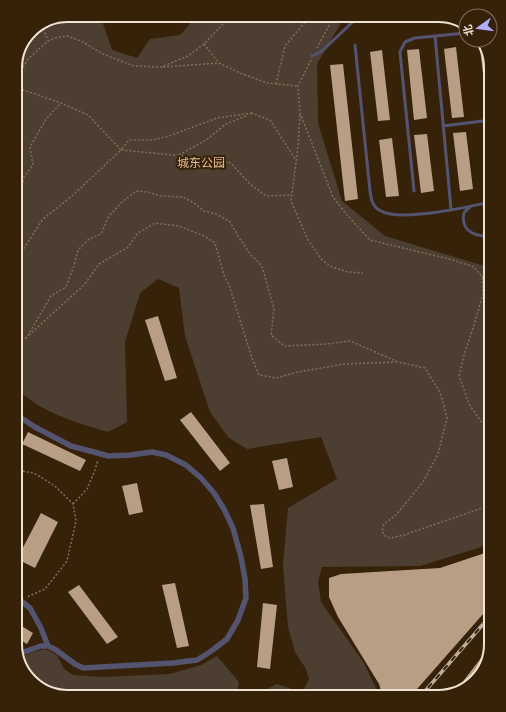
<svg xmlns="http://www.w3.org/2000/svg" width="506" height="712" viewBox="0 0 506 712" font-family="'Source Sans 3','Noto Sans SC',sans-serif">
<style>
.green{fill:#4c3f31}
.building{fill:#b89f83}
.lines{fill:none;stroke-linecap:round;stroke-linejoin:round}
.path{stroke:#806f5a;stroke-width:1.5;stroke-dasharray:2 2;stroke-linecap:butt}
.service{stroke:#545370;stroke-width:3}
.minor{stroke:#545370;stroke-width:5.5}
.rail-casing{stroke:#bcad9b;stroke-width:3.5}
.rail{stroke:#352208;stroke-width:2;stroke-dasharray:6;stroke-linecap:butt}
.labels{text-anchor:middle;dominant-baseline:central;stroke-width:4;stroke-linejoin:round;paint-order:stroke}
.park-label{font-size:12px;fill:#e3bc90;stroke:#352208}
.rim{fill:none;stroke:#f0e3d4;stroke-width:2}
</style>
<rect width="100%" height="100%" fill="#352208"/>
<!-- green -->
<path class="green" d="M68 15H100L112 50 137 58 150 39 180 35 198 15H350L342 21 317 64 318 123 342 201 385 236 491 268V544L420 566 322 567 318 582 321 602 364 663 380 697H251L277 684 289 688 296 693 304 689 309 679 306 669 295 652 288 627 283 565 288 508 337 479 321 437 247 449 229 438 210 412 185 336 179 288 158 279 140 293 125 342 127 422 108 432C88 426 67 420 49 411 36 405 25 396 15 387V64L33 28Z
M45 649 57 655 64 669 73 675 102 677 170 674 201 665 217 656 239 682 236 697H238H82L54 689 40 688 22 671 19 658 30 653Z"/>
<!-- building -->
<path class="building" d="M479 40H482L484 41 491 68V108H487Z
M456 47 464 117 452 118 444 49Z
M419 49 427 118 414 120 407 50Z
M382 50 390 120 378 121 370 52Z
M343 64 358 199 345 201 330 65Z
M466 132 473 189 460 191 453 133Z
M427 134 434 191 421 193 414 135Z
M392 138 399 196 386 197 379 140Z
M158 316 177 378 165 381 145 320Z
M191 412 230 463 220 471 180 420Z
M28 432 86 460 80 471 22 444Z
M287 458 293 487 279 490 272 461Z
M137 483 143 512 129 515 122 486Z
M264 504 273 567 261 569 250 505Z
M41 513 58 522 35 568 17 559Z
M491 551V605L410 697H383L379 684 338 617 329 597V578L341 574 440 568Z
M175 583 189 646 177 648 162 585Z
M79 585 118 637 107 644 68 592Z
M263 603 277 605 270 669 257 667Z
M15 622 33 633 27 644 15 637Z
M491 645 484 670 468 686 460 691 454 693Z"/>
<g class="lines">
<!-- path -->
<path class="path" d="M42 25 48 41
M204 44 219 63 240 73 267 83 298 86
M317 48 331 22 336 15
M311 60 298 86 300 113 333 197 347 215 370 240 453 260 474 267 482 277 483 294 474 325 465 352 459 376 470 406 491 435
M163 67 219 63
M15 81 28 59 48 41 58 37 67 36 81 41 103 54 134 66 161 67 188 56 204 44 224 23 235 15
M276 84 285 46 311 15
M15 87 61 103 88 115 121 150 129 140H153L169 136 217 118 251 113
M251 113 270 120 296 160
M300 115 298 147 291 201 308 240 322 260 332 267 348 272 363 273
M179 155 206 140 226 124 248 115
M15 203 18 202 24 177 33 165 30 147 46 119 61 103
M15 262 43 219 72 196 121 150 204 158 231 163 249 183 266 196 292 195
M482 277 491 275
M29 335 85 284 99 264 127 248 138 233 155 223 179 226 204 236 215 243 224 275 229 285 252 358 259 375 276 378 298 372 344 364 396 362
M15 345 27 337 51 296 66 287 74 266 78 250 89 239 101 234 109 216 121 203 136 191 148 192 160 196 183 197 194 203 204 211 216 214 230 222 238 236 251 255 262 266 274 309 271 335 284 346 327 344 350 341 398 362 425 368 440 392 447 418 438 454 423 482 396 515 384 524 382 531 386 537 391 538 404 535 491 505
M15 470 34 473 55 486 73 504 76 521 67 561 45 589 27 597
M73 504 87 489 95 470 98 460"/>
<!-- service -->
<path class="service" d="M435 36 451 209
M355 45 370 191C371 198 372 206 379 210 399 223 466 207 491 202
M312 56 322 51 360 15
M443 126 491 120
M414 191 400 52 405 42 415 38 466 33
M471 206C469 208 465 211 464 213 463 216 463 220 464 223 467 235 481 236 491 237"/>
<!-- minor -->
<path class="minor" d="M15 414 35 427 71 446 94 452 108 456 131 455 152 452 166 455 186 465 201 478 214 493 224 509 233 528 241 557 245 579 246 598 238 620 227 639 210 652 197 660 173 663 83 668 75 664 56 650 48 646H41L18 654
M15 596 30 608 41 628 48 646"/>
<!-- rail casing -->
<g class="rail-casing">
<path id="rail" d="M420 697 491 615"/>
</g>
<!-- rail -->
<use href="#rail" class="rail"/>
</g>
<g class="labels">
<!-- park labels -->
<g class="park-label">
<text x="201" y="163">城东公园</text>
</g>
</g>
<!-- crop -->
<path d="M0 0H506V712H0ZM68 22H438A46 46 0 0 1 484 68V644A46 46 0 0 1 438 690H68A46 46 0 0 1 22 644V68A46 46 0 0 1 68 22Z" fill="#352208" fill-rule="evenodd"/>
<path class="rim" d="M68 22H438A46 46 0 0 1 484 68V644A46 46 0 0 1 438 690H68A46 46 0 0 1 22 644V68A46 46 0 0 1 68 22Z"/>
<!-- north arrow -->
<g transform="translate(478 28) rotate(256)"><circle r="19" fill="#352208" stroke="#806f5a"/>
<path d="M0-3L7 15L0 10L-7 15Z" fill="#b1adfa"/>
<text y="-6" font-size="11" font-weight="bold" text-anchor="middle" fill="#f0e3d4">北</text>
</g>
</svg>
